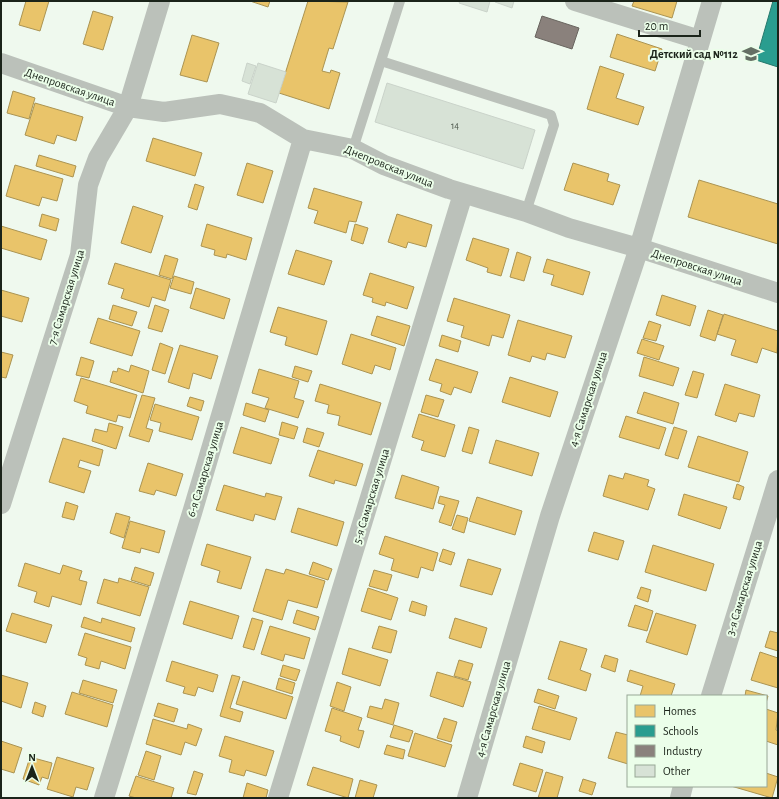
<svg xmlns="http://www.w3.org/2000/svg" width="779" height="799" viewBox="0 0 779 799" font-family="'Alegreya Sans',sans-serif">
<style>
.homes{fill:#e9c46a;stroke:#ab9452}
.schools{fill:#2a9d8f;stroke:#26796c}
.industry{fill:#8a817c;stroke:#69655f}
.building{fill:#d7e2d6;stroke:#cad3ca}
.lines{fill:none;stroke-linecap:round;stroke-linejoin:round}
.lane{stroke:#bbc1ba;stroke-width:10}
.street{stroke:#bbc1ba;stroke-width:20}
.labels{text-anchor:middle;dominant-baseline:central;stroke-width:4;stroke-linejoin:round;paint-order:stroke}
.number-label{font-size:10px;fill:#4a5449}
.poi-label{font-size:12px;font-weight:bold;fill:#1b241a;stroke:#ebfee9;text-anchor:end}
.street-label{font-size:12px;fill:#1b241a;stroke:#ebfee9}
</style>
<rect width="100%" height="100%" fill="#eff9ee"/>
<!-- homes -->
<path class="homes" d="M26 1H49L40 31 19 25Z
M250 1H270L268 7Z
M308 1 348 2 333 49 329 48 322 71 330 73 331 70 340 73 329 109 279 93Z
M634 1H677L672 18 632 6Z
M93 11 113 17 103 50 83 44Z
M617 34 662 49 655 71 610 57Z
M192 35 219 43 207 82 180 75Z
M600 66 624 74 616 98 644 107 638 125 587 109Z
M13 91 35 98 29 119 7 113Z
M35 103 83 117 76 141 57 135 54 144 25 135Z
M153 138 202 153 195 176 146 161Z
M39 155 76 166 73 177 36 166Z
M247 163 273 171 263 203 237 195Z
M573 163 609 174 607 181 620 185 613 205 564 190Z
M15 165 63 179 57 201 42 197 39 206 6 196Z
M699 180 778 204V244L688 217Z
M195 184 204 187 197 210 188 207Z
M314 188 362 202 356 222 349 221 346 233 314 223 318 211 308 208Z
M133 206 163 216 151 253 121 243Z
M42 214 59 219 56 231 39 226Z
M397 214 432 225 426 247 408 242 406 248 388 242Z
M207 224 252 238 246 260 227 254 226 258 214 255 215 250 201 246Z
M355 224 368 228 363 244 351 240Z
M1 226 47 240 41 260 1 248Z
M473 238 509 249 501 276 487 272 488 268 466 260Z
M296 250 332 261 324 285 288 274Z
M517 252 531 257 524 281 510 277Z
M165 255 178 259 172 279 159 275Z
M547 259 590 272 583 295 551 285 554 275 543 272Z
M115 263 171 280 165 301 152 297 149 307 121 298 124 289 108 284Z
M370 273 414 287 407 309 386 302 385 306 372 302 373 298 363 295Z
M174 276 194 282 191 294 170 288Z
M196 288 230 299 224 319 190 308Z
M1 290 29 298 22 322 1 316Z
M662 295 696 306 690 326 656 315Z
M454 298 510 315 503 338 492 335 489 346 461 337 464 326 447 321Z
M113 305 137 312 132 326 109 319Z
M155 305 169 310 162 332 148 328Z
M278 307 327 321 317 355 285 345 287 337 270 332Z
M708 310 723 315 715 341 700 336Z
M724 314 778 331 777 353 762 348 757 363 731 355 736 340 717 334Z
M377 316 410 326 404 346 371 335Z
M98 318 140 331 132 356 90 343Z
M518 320 572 336 565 358 547 353 545 360 532 356 530 362 508 355Z
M649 321 661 325 656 341 643 338Z
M351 334 396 348 390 370 375 365 372 374 342 364Z
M442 335 461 341 458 352 439 346Z
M642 339 664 346 659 360 637 353Z
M160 343 173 348 165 374 152 370Z
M180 345 218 356 211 379 193 373 189 389 168 382Z
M1 352 13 355 6 378 1 377Z
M81 357 94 361 89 378 76 375Z
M644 357 679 368 673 386 639 376Z
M436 359 478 372 471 393 454 387 451 395 440 391 442 384 429 380Z
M131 365 149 371 143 393 110 382 113 371 117 372 118 368 129 372Z
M295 366 312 371 308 382 292 377Z
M259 369 299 381 294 398 304 401 298 418 265 408 269 398 252 393Z
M693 371 704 374 697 398 685 395Z
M510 377 558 392 550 417 502 402Z
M81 378 137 395 130 418 118 415 116 422 86 413 88 406 74 401Z
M320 384 381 403 371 435 338 425 340 416 327 413 329 405 315 401Z
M725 384 760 395 754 417 739 413 736 422 715 415Z
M644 392 679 403 673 424 637 413Z
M142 395 155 398 146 428 153 430 149 442 129 436Z
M426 395 444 400 438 417 421 412Z
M190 397 204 401 201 411 187 406Z
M246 403 269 410 265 422 243 415Z
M155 404 199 417 192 440 159 431 161 423 150 420Z
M419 414 455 425 445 457 421 450 424 441 412 437Z
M626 416 666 428 659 449 619 437Z
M282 422 298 427 294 439 279 435Z
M109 423 123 427 116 449 92 441 95 429 107 432Z
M241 427 279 439 271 464 233 453Z
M469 427 479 430 472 454 462 451Z
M674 427 687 431 678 459 665 455Z
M307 428 324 433 319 447 303 442Z
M698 436 748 452 739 482 688 467Z
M63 438 103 450 99 466 80 460 78 467 91 471 84 493 49 482Z
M496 440 539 453 532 476 489 463Z
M318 450 363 464 356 486 335 480 334 484 309 476Z
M148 463 183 474 176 496 156 490 154 495 139 491Z
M625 473 649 480 647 486 655 489 648 510 603 496 609 475 623 479Z
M402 475 439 487 433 509 395 498Z
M737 484 744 487 740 500 733 498Z
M224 485 265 497 266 493 282 497 275 520 255 514 253 521 216 510Z
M684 494 727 507 720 529 678 515Z
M440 496 459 501 451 526 439 522 445 505 438 503Z
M477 497 522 511 515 535 469 521Z
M66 502 78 506 74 520 62 517Z
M298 508 344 522 337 546 291 532Z
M116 513 130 517 124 538 110 533Z
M457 515 468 518 464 533 452 529Z
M130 521 165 531 159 553 141 548 140 553 122 548Z
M594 532 624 541 618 560 588 551Z
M385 536 438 553 433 571 421 567 418 578 391 570 394 559 379 554Z
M207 544 251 557 241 589 217 582 220 571 201 565Z
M653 545 714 564 706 591 645 572Z
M443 549 455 553 451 565 439 561Z
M468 559 501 569 492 595 460 586Z
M313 562 332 569 328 580 309 574Z
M25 563 60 574 63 565 82 571 79 580 87 582 81 605 52 596 49 607 34 602 37 592 18 586Z
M135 567 154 573 150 586 131 580Z
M266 569 284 574 286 569 325 581 317 608 288 600 282 620 253 611Z
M374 570 392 575 387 591 369 586Z
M119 578 149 587 140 616 97 603 104 579 118 583Z
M641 587 651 590 648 602 637 598Z
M368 588 398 598 391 620 361 611Z
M190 601 239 616 232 639 183 624Z
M412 601 427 606 425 616 409 611Z
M635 605 653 611 647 631 628 626Z
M297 610 319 617 315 630 293 623Z
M12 613 52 625 46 643 6 631Z
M656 613 696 625 687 655 646 642Z
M84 617 101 623 102 618 135 628 131 642 81 627Z
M252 618 263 621 254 650 243 647Z
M455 618 487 628 481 648 449 638Z
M270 626 310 638 304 659 285 654 283 661 261 654Z
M379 626 397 631 391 653 372 648Z
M770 631 778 633V651L765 647Z
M85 633 131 647 125 669 101 661 99 669 85 665 87 658 78 655Z
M560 641 587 649 580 670 591 674 586 691 548 679Z
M349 648 388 660 380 686 342 674Z
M760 652 778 658V688L751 680Z
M605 655 618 659 615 672 601 667Z
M459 660 473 664 468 680 454 676Z
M172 661 218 675 213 692 198 687 195 696 183 693 185 687 166 681Z
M283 665 300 670 296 681 280 676Z
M630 670 675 684 671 696H640L643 686 627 681Z
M437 672 471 682 463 707 430 696Z
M1 675 28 683 21 708 1 701Z
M232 675 240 677 230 708 243 712 240 722 220 716Z
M279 678 295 683 292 694 276 689Z
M83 680 117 690 113 703 79 693Z
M243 681 293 697 286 719 236 704Z
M337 682 351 687 344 711 330 706Z
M538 689 559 696 555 709 534 702Z
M746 690 768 696 766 703V696H745Z
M72 692 113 705 107 727 65 714Z
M385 699 399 703 393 725 367 717 370 706 382 709Z
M35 702 46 706 43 717 32 713Z
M158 703 178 709 174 722 154 716Z
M539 706 577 718 570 740 532 729Z
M332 708 362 718 358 730 364 731 359 748 340 741 341 736 325 731Z
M766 709 778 713 776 730 778 731V745L766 741Z
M444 718 457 722 451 742 437 738Z
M153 719 187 729 188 724 202 729 196 746 185 742 181 755 146 744Z
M394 725 413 731 409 742 390 737Z
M616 732 628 735V764L608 758Z
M415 733 452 745 445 767 408 756Z
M225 736 274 751 266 776 246 770 244 776 229 772 232 760 219 756Z
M526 736 545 742 542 753 523 747Z
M1 741 22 748 14 773 1 769Z
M387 745 405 750 403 759 384 754Z
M146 751 161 756 154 780 138 775Z
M30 757 52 763 48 779 42 777 39 785 23 779Z
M57 757 94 768 87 790 76 787 73 797 47 789Z
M520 763 543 770 536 792 513 785Z
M313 767 353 779 348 798 307 785Z
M194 771 203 774 196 795 187 793Z
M546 772 563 777 557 798H538Z
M766 773 778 777 772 798 731 786H766Z
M136 776 174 788 171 798H136L129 796Z
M583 779 596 783 592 795 579 791Z
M360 780 377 785 373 798H355Z
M247 783 268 790 266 798H243Z"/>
<!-- schools -->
<path class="schools" d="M773 1H778V67L756 60Z"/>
<!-- industry -->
<path class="industry" d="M542 16 579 28 572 49 535 37Z"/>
<!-- building -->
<path class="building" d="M460 1H490L487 12 459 3Z
M495 1H514L512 8 495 2Z
M247 63 256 66 250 84 242 81Z
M258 63 286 72 276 103 248 94Z
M387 83 535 130 523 169 375 122Z"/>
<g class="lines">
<!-- lane -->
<path class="lane" d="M381 61 551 115 554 125 526 212
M353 149 400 1"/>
<!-- street -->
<path class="street" d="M575 1 700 40
M1 63 128 107 164 112 220 104 260 113 303 139 353 149 384 165 449 189 526 212 569 228 639 248 778 293
M1 504 80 255 88 185 98 158 128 107 160 1
M711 696 778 480
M104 798 192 513 303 139
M278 798 463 194
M467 798 550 516 639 248 712 1
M680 798 683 786"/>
</g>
<!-- icons -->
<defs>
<g id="school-bare" transform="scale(1.38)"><path d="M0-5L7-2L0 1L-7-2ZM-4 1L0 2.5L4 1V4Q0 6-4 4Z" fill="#656f64" stroke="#ebfee9" stroke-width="2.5" paint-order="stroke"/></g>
</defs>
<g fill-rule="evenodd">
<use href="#school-bare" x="751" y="54"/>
</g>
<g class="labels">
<!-- number labels -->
<g class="number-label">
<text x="455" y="126">14</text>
</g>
<!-- poi labels -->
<g class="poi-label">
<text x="738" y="54">Детский сад №112</text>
</g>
<!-- street labels -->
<g class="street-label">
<text transform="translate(70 87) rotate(19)">Днепровская улица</text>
<text transform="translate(389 166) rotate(22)">Днепровская улица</text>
<text transform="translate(697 267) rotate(18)">Днепровская улица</text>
<text transform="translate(66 297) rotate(-73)">7-я Самарская улица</text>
<text transform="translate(588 399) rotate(-72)">4-я Самарская улица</text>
<text transform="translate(205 469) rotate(-73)">6-я Самарская улица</text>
<text transform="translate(371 496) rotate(-73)">5-я Самарская улица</text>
<text transform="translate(744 588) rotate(-73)">3-я Самарская улица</text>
<text transform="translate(493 709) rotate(-74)">4-я Самарская улица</text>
</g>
</g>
<!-- border -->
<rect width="779" height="799" fill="none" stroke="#1b241a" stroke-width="4"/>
<!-- legend -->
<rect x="627" y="695" width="140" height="92" fill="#ebfee9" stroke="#98a796"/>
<rect x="635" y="705" width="20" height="12" fill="#e9c46a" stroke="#98a796"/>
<text x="663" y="715" font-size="12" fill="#1b241a">Homes</text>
<rect x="635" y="725" width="20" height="12" fill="#2a9d8f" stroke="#98a796"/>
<text x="663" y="735" font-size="12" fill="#1b241a">Schools</text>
<rect x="635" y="745" width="20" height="12" fill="#8a817c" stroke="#98a796"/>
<text x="663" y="755" font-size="12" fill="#1b241a">Industry</text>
<rect x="635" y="765" width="20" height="12" fill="#d7e2d6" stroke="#98a796"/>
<text x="663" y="775" font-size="12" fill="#1b241a">Other</text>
<!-- north arrow -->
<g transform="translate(32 767)" stroke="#ebfee9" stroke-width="3" paint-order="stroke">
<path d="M0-3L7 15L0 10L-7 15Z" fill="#1b241a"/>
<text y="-6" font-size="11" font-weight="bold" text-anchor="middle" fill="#1b241a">N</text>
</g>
<!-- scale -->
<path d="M639 30v6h61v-6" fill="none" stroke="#1b241a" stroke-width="2"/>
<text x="645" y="30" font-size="12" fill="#1b241a" stroke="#ebfee9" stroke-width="3" paint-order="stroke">20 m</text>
</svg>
